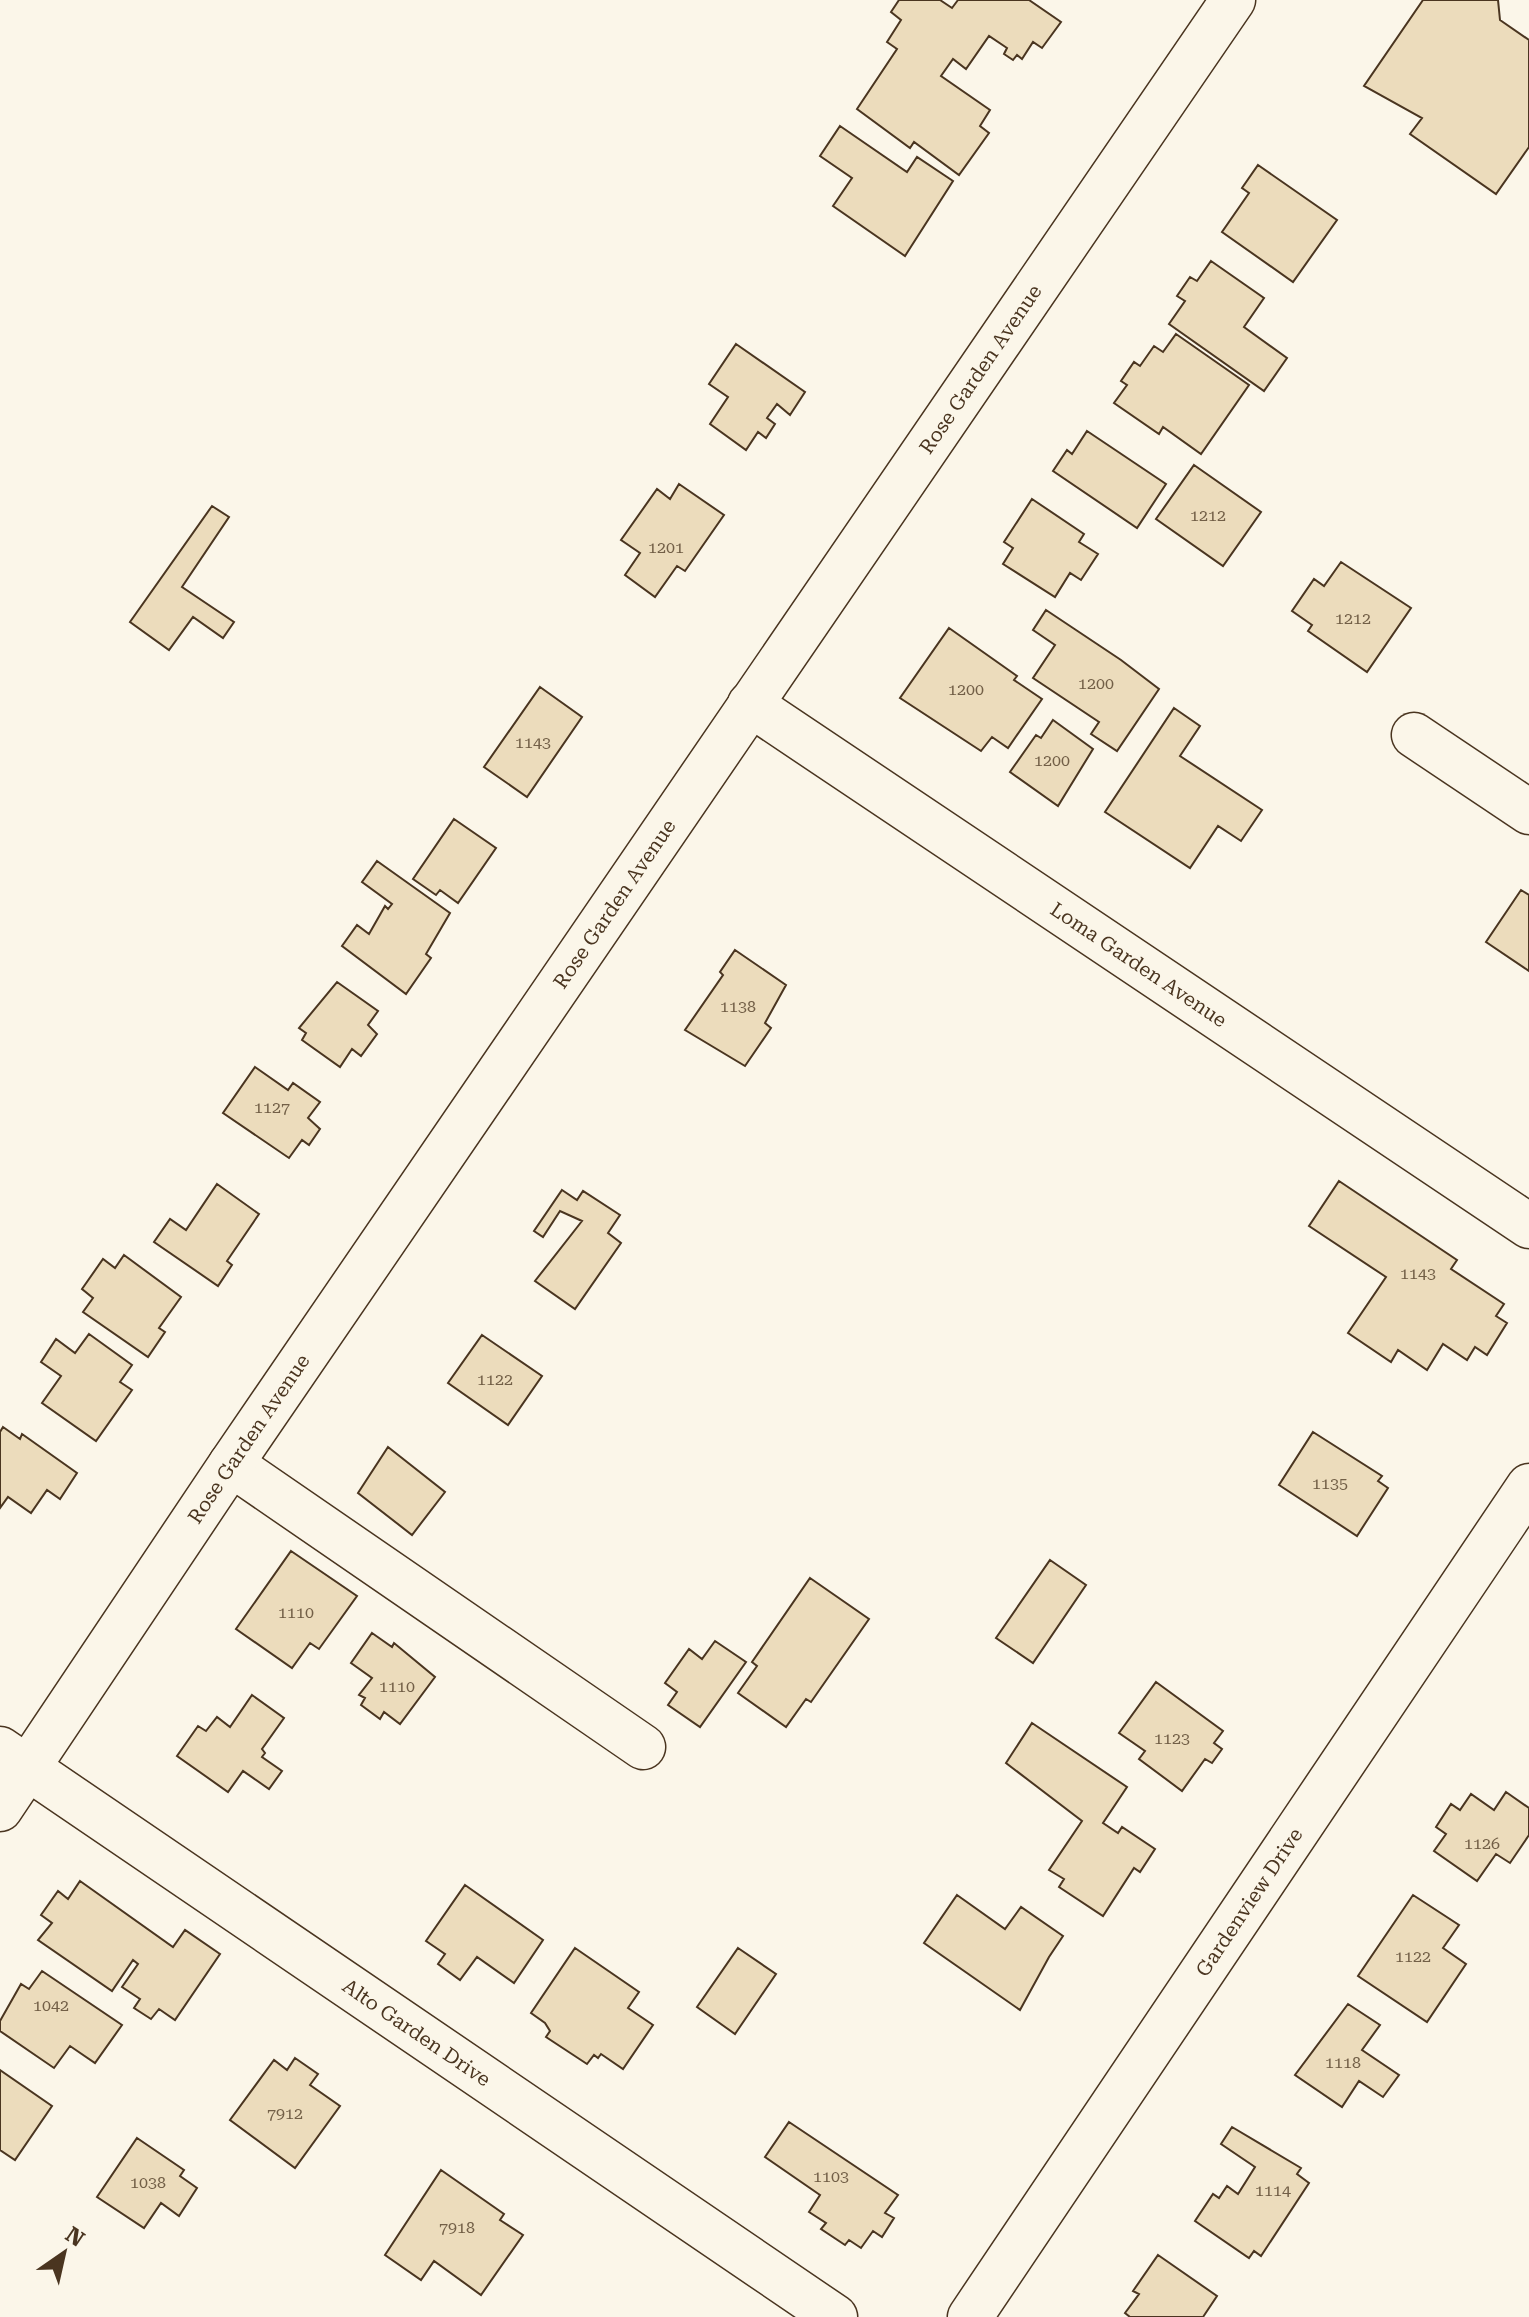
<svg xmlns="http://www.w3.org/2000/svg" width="1529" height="2317" viewBox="0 0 1529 2317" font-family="'Roboto Serif',serif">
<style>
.building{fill:#ecdcbc;stroke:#4a3520;stroke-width:2}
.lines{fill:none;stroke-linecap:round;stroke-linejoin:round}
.minor-casing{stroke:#4a3520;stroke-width:47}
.minor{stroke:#fbf6e9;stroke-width:44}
.labels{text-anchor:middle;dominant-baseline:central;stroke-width:6;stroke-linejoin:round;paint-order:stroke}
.number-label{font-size:16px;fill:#725f47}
.street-label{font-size:20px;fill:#4a3520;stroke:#fbf6e9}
</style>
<rect width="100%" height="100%" fill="#fbf6e9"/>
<!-- building -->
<path class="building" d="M899 0H940L952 8 958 0H1029L1061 22 1042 48 1033 42 1022 59 1017 55 1013 60 1004 54 1007 48 989 36 966 69 953 59 941 76 990 110 980 126 989 133 959 175 914 142 910 148 857 109 897 49 887 42 901 20 891 12Z
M1423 0H1498L1500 20 1529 40V147L1496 194 1410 134 1422 118 1364 86Z
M840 126 907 172 917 157 953 181 905 256 833 206 852 178 820 156Z
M1258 165 1337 220 1293 282 1222 232 1249 193 1242 188Z
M1211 261 1264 298 1244 327 1287 358 1264 391 1169 324 1185 301 1177 296 1190 277 1197 281Z
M1176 334 1249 385 1201 454 1163 427 1159 434 1114 403 1127 385 1121 381 1134 362 1140 366 1154 346 1163 352Z
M736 344 805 392 790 415 777 404 767 418 775 424 766 438 758 432 746 450 710 424 728 397 709 384Z
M1087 431 1166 484 1137 528 1053 471 1067 450 1072 454Z
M1194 465 1261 512 1223 566 1156 519Z
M679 484 724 515 685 571 677 566 655 597 625 575 640 553 621 540 657 489 670 499Z
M1032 499 1084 534 1079 542 1098 554 1081 580 1070 573 1055 597 1003 564 1013 548 1004 542Z
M212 506 229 517 182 587 234 622 223 638 193 617 169 650 130 622Z
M1341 562 1411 608 1367 672 1308 631 1312 625 1292 611 1314 579 1324 586Z
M1046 610 1121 660 1159 689 1117 751 1091 734 1099 722 1033 678 1055 645 1033 630Z
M949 628 1017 676 1014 680 1042 699 1008 748 992 737 981 751 900 698Z
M540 687 582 717 527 797 484 767Z
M1174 708 1200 726 1180 756 1262 810 1241 841 1218 826 1190 868 1105 812Z
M1053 720 1093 749 1058 806 1010 772 1036 735 1041 738Z
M454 819 496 848 458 903 440 890 436 895 413 879Z
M377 861 450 913 426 954 431 958 406 994 342 946 357 925 369 934 385 906 388 909 392 904 362 882Z
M1521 890 1529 895V971L1486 942Z
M735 950 786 985 765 1023 771 1028 745 1066 685 1030 723 975 720 972Z
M337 982 378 1011 368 1025 377 1034 361 1056 352 1049 340 1067 302 1040 306 1033 299 1028Z
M255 1067 288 1090 293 1083 320 1102 308 1118 320 1129 309 1145 302 1140 289 1158 223 1113Z
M1339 1181 1457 1260 1451 1269 1504 1304 1496 1316 1507 1323 1487 1355 1475 1347 1467 1360 1443 1344 1427 1370 1398 1350 1391 1362 1348 1333 1386 1277 1309 1226Z
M217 1184 259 1214 227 1261 232 1265 218 1286 154 1242 170 1219 186 1230Z
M562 1190 577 1200 583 1191 620 1215 608 1233 621 1243 575 1309 535 1281 582 1221 560 1211 543 1237 534 1231Z
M124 1255 181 1297 159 1328 165 1332 148 1357 83 1312 93 1298 82 1289 103 1259 115 1268Z
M89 1334 132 1365 120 1382 132 1390 96 1441 42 1403 61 1376 41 1362 56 1339 75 1353Z
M482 1335 542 1376 508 1425 448 1383Z
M3 1427 20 1439 22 1434 77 1473 60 1499 47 1490 31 1513 8 1497 0 1508V1432Z
M1313 1432 1382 1476 1378 1481 1388 1488 1357 1536 1279 1485Z
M388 1447 445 1492 412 1535 358 1493Z
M291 1551 357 1596 319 1649 310 1643 292 1668 236 1629Z
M1050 1560 1086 1585 1033 1663 996 1638Z
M810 1578 869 1619 811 1702 806 1699 786 1727 738 1693 757 1666 752 1662Z
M372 1633 392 1647 394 1643 435 1677 400 1724 384 1712 380 1719 361 1705 365 1698 359 1695 372 1678 351 1663Z
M715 1641 746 1662 700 1727 668 1705 677 1692 665 1683 689 1649 702 1659Z
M1156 1682 1223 1731 1214 1743 1222 1749 1212 1763 1205 1759 1182 1791 1139 1759 1145 1751 1119 1733Z
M252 1695 284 1718 262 1749 265 1753 262 1757 282 1771 269 1789 243 1771 228 1792 177 1756 198 1726 206 1731 217 1717 230 1727Z
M1032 1723 1127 1787 1103 1823 1118 1833 1122 1827 1155 1849 1140 1872 1134 1868 1103 1916 1059 1887 1064 1879 1049 1870 1082 1821 1006 1763Z
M1506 1792 1529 1808V1835L1510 1863 1496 1854 1477 1881 1434 1851 1446 1834 1436 1827 1451 1804 1460 1810 1471 1794 1494 1810Z
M80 1881 173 1947 185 1930 220 1954 175 2020 159 2009 151 2019 134 2008 140 1999 122 1987 138 1964 133 1960 112 1991 38 1940 52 1923 41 1915 58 1891 68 1899Z
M465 1885 543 1940 514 1983 477 1957 460 1980 438 1964 445 1954 426 1941Z
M957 1895 1005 1929 1021 1907 1063 1936 1049 1957 1020 2010 924 1943Z
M1413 1895 1459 1925 1443 1948 1466 1964 1427 2022 1358 1976Z
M575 1948 639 1992 628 2008 653 2025 623 2069 601 2054 598 2058 594 2055 587 2064 546 2037 550 2031 545 2023 531 2013Z
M738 1948 776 1974 735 2034 697 2007Z
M42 1971 122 2025 95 2063 70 2046 54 2068 0 2031V2021L21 1984 29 1989Z
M1348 2004 1380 2025 1362 2050 1399 2075 1383 2097 1359 2081 1342 2107 1295 2075Z
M295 2058 318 2074 310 2085 340 2106 295 2168 230 2120 274 2060 287 2070Z
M0 2070 52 2106 15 2160 0 2150Z
M789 2122 898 2195 885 2213 894 2218 882 2237 873 2231 861 2248 849 2240 845 2245 821 2229 826 2223 809 2212 820 2195 765 2157Z
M1232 2127 1301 2168 1297 2174 1309 2183 1261 2256 1254 2251 1249 2258 1195 2221 1213 2194 1219 2198 1227 2186 1238 2194 1255 2167 1221 2144Z
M137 2138 184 2170 180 2176 197 2188 179 2216 161 2203 144 2228 97 2197Z
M441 2170 504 2214 500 2220 523 2235 481 2295 434 2261 421 2280 385 2255Z
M1158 2255 1217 2296 1203 2317H1130L1125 2313 1139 2294 1133 2291Z"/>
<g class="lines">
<!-- minor casing -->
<g class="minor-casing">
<g id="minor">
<path id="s1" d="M750 704 1529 1226"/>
<path d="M1414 735 1529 812"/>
<path d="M231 1464 643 1747"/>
<path id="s2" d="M0 1749 835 2317"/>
<path id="s3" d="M0 1809 231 1464 1233 0"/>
<path id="s4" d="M970 2317 1529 1486"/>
</g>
</g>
<!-- minor -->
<use href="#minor" class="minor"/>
</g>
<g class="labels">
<!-- number labels -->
<g class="number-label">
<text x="1208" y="515">1212</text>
<text x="666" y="547">1201</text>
<text x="1353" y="618">1212</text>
<text x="1096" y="683">1200</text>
<text x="966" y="689">1200</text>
<text x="533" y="742">1143</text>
<text x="1052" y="760">1200</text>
<text x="738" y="1006">1138</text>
<text x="272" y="1107">1127</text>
<text x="1418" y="1273">1143</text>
<text x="495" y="1379">1122</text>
<text x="1330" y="1483">1135</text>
<text x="296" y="1612">1110</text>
<text x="397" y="1686">1110</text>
<text x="1172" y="1738">1123</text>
<text x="1482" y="1843">1126</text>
<text x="1413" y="1956">1122</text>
<text x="51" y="2005">1042</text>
<text x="1343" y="2062">1118</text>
<text x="285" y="2113">7912</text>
<text x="831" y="2176">1103</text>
<text x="148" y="2182">1038</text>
<text x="1273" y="2190">1114</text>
<text x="457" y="2227">7918</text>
</g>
<!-- street labels -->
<g class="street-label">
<text stroke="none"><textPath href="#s3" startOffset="1742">Rose Garden Avenue</textPath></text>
<text stroke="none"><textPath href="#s3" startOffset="1094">Rose Garden Avenue</textPath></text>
<text stroke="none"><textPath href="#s1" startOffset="468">Loma Garden Avenue</textPath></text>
<text stroke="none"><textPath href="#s3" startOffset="446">Rose Garden Avenue</textPath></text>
<text stroke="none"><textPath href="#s4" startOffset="500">Gardenview Drive</textPath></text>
<text stroke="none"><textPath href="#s2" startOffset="504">Alto Garden Drive</textPath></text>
</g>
</g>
<!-- north arrow -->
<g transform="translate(64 2253) rotate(34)" stroke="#fbf6e9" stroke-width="6" paint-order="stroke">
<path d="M0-6L14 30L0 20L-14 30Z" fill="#4a3520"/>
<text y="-12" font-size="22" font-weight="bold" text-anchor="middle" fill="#4a3520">N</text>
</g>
</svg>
